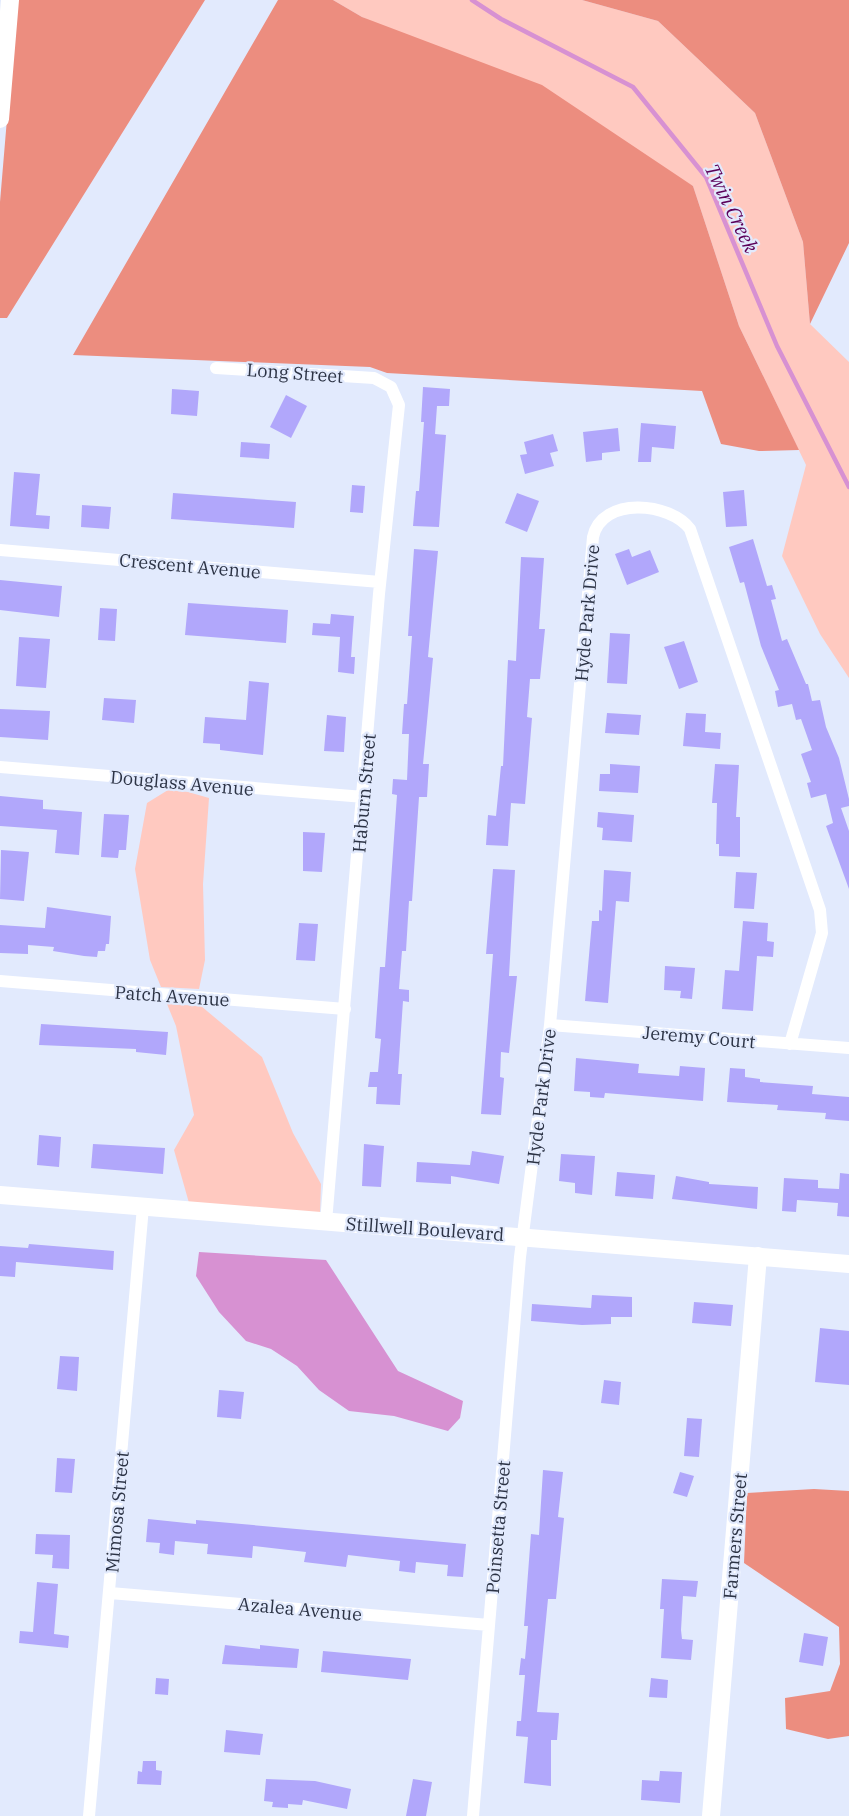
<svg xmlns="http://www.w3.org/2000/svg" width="849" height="1816" viewBox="0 0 849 1816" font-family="'IBM Plex Serif',serif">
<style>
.green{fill:#ffc9c0}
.forest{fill:#ec8d7f}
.water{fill:#d791d2}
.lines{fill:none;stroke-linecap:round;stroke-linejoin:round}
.stream{stroke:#d791d2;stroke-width:4.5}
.building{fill:#b1a7fb}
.street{stroke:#fff;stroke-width:12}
.secondary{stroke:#fff;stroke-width:18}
.labels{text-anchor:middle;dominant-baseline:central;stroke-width:4.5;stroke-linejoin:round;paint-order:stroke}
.street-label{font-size:18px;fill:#2c3345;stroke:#e2eafd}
.water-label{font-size:20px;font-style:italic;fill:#5b0159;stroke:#e2eafd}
</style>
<rect width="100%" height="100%" fill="#e2eafd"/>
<!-- green -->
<path class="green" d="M333 0H582L658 21 755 113 803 242 810 324 849 362V678L820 634 782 556 806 465 739 326 693 186 362 17Z
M168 790 188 792 209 798 203 884 205 960 199 989 161 987 150 960 135 869 147 803Z
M167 1004 201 1006 262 1057 293 1133 321 1184 320 1213 189 1203 174 1150 194 1115 176 1026Z"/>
<!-- forest -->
<path class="forest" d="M17 0H205L7 318H0V202Z
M278 0H333L362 17 542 85 693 186 739 326 799 450 759 451 721 444 702 391 387 373 370 367 73 355Z
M582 0H849V243L810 324 803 242 755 113 658 21Z
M814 1489 849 1491V1736L828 1739 786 1729 785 1698 830 1691 840 1664 839 1627 744 1563 747 1493Z"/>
<!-- water -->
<path class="water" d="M199 1252 326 1260 398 1371 463 1401 460 1418 448 1431 394 1416 349 1411 319 1390 297 1366 271 1349 246 1341 219 1312 196 1276Z"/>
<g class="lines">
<!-- stream -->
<path class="stream" d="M472 0 501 19 633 87 706 177 777 346 849 487"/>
</g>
<!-- building -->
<path class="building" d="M423 387 450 389 449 406H437L435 434 446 435 439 527 413 526 416 491H419L424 422H421Z
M172 389 199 391 197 416 171 414Z
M286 395 307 406 291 438 270 427Z
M641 423 676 426 674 449 652 447 651 462H638Z
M618 428 620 451 602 453V460L586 462 583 432Z
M553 434 558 451 550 453 554 466 525 474 520 455 527 454 524 442Z
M241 442 270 444 269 459 240 457Z
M14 472 40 474 36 515 50 516 49 529 10 526Z
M352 485 365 486 363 513 350 512Z
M744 490 747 526 726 527 723 492Z
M173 493 296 502 294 528 171 519Z
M517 493 539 501 527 532 505 523Z
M82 505 111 507 109 529 81 527Z
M753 539 767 586 772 585 776 599 771 600 782 641 787 639 806 684H808L812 701 820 700 826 727 839 758 849 799V806L841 808 849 831V889L826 826 833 823 826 794 811 798 807 783 811 782 801 754 812 750 801 719 796 720 792 704 778 707 775 691 779 690 761 646 744 582 740 583 729 547Z
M414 549 438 551 428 657 433 658 423 764H429L427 797H419L412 901H409L406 951H402L399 989 409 990V1002L403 1001 398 1074H402L400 1105 376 1104 377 1087H368L370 1072H378L381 1039 375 1038 380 967H385L397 795 392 794 393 779 407 780 409 734H402L404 704H407L412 636H408Z
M629 549 632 557 650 550 659 572 627 585 615 554Z
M521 557 544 558 539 629H545L540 679H530L527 717 532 718 525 804 511 803 508 846 486 845 488 815 496 816 501 766H503L508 660 516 661Z
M0 580 62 586 59 617 0 610Z
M188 603 288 610 286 643 185 635Z
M100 608 117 609 115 641 98 640Z
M331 614 354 616 351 657H355L354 674 338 672 340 637 312 635 313 623 330 624Z
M610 633 630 634 627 684 607 683Z
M19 637 50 639 46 688 16 686Z
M684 641 698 682 679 689 664 647Z
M249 681 269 683 263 755 220 750V744L203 743 205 717 246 720Z
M104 698 136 700 134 723 102 720Z
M0 709 50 711 48 740 0 737Z
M607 713 641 715 639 735 605 733Z
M686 713 706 714 705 732 721 733 720 749 683 746Z
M327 715 346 717 344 752 324 751Z
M610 764 640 766 638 793 599 791 600 774H610Z
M715 764 739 765 736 817H740V857L719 856V844H716L717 803H712Z
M0 796 43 800V809L82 812 79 855 55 853 57 830 0 826Z
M598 812 634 815 632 842 602 840 603 828 597 827Z
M104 814 129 815 126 850H119L118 858 101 857Z
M303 832 325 833 322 872 303 871Z
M1 850 29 852 24 901 0 899Z
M493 869 515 870 509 976H517L509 1053 501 1052 500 1077 504 1078 501 1115 481 1114 493 954H486Z
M604 870 631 872 629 902 616 901 608 1003 585 1001 592 921H599V910L602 911Z
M736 872 757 873 754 909 734 908Z
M47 907 111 916 109 944H106L105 951H98L97 957 84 956 53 951 54 947 28 945V954L0 953V925L45 928Z
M743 921 768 923 767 941 774 942 773 957 757 956 753 1011 722 1009 725 970 739 971Z
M299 923 318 924 315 961 296 960Z
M665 966 695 968 692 999 680 998 681 991 664 990Z
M41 1024 168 1032 166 1055 136 1052V1049L39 1045Z
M576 1058 639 1064 638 1073 679 1076 680 1066 705 1068 703 1101 605 1093 604 1098 590 1097V1092L574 1091Z
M730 1068 745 1069V1077L760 1079V1082L813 1086 812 1094 849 1097V1121L825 1119 826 1113 777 1110 778 1105 727 1102Z
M39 1135 61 1137 59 1167 37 1165Z
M93 1144 165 1148 163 1174 91 1168Z
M364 1144 384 1146 381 1187 362 1186Z
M472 1151 504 1156 499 1184 451 1176V1184L416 1182 417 1162 470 1165Z
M561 1154 595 1156 592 1195 575 1193V1183L559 1181Z
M617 1172 655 1175 653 1199 615 1196Z
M840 1173 849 1174V1217L837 1216 838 1203 797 1200 796 1212 782 1211 784 1178 818 1180V1188L839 1189Z
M676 1176 709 1182V1184L758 1187 757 1209 672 1199Z
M29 1244 114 1251 113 1270 16 1262 15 1277 0 1276V1246L28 1248Z
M592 1295 632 1297V1317H611V1324L582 1325 531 1321 532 1304 591 1308Z
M694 1302 733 1305 731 1326 692 1323Z
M820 1328 849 1331V1385L815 1382Z
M60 1356 79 1357 77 1391 57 1389Z
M604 1380 621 1382 619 1405 601 1403Z
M219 1390 244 1392 241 1419 217 1417Z
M687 1418 702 1419 699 1457 684 1456Z
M57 1458 75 1459 72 1493 55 1492Z
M543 1470 563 1472 558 1517 564 1518 556 1599H548L537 1712 559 1713 557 1740H551V1786L524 1783 528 1737 516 1736 517 1721H521L525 1675H519L521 1658 525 1659 528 1626H524L531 1534 539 1535Z
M680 1472 694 1476 687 1497 673 1493Z
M148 1519 196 1524V1520L466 1544 463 1577 447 1576 448 1565 416 1562 415 1573 399 1571 400 1561 348 1555 346 1567 304 1562 306 1552 253 1546 252 1558 207 1554 208 1544 175 1541 174 1555 159 1553 160 1543 146 1542Z
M36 1534 70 1535 69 1569 52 1568 53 1555 35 1554Z
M662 1579 698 1581 696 1597 683 1596 681 1630 682 1639 693 1640 691 1660 661 1658 664 1609H660Z
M37 1582 58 1584 54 1634 69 1636 68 1648 19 1643 20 1631 33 1632Z
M804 1633 828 1637 823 1666 799 1662Z
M225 1645 260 1649V1645L299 1649 297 1668 222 1664Z
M323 1651 411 1659 408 1680 321 1672Z
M156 1678 169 1679 168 1695 155 1694Z
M651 1678 668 1680 667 1698 649 1697Z
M226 1730 263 1734 260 1755 224 1752Z
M143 1761H156V1770L162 1771 161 1785 137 1784 138 1771 142 1772Z
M660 1771 682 1772 680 1803 641 1800 642 1780 659 1781Z
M266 1779 315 1781 351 1789 347 1809 303 1800 302 1805 288 1804V1808L272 1807 273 1802 264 1801Z
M413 1779 432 1782 426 1816H406Z"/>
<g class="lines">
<!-- street -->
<path class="street" d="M216 368 374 378 391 387 399 405 379 594 326 1222
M0 550 380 582
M0 767 364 797
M0 981 345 1009
M550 1025 849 1048
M110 1593 489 1625
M89 1816 143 1207
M473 1816 520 1257 550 1025 593 537C602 496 670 502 690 529L820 910 822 933 790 1044"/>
<!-- secondary -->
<path class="secondary" d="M0 119 10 0
M0 1195 849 1264
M711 1816 758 1256"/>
</g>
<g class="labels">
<!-- street labels -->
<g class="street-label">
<text transform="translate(295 373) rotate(4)">Long Street</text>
<text transform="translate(190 566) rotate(5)">Crescent Avenue</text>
<text transform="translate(587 613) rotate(-85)">Hyde Park Drive</text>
<text transform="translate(182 783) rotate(5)">Douglass Avenue</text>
<text transform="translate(364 793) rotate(-85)">Haburn Street</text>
<text transform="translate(172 996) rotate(4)">Patch Avenue</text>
<text transform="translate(699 1037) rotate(5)">Jeremy Court</text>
<text transform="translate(541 1097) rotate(-83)">Hyde Park Drive</text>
<text transform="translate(425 1229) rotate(4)">Stillwell Boulevard</text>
<text transform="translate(117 1512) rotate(-85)">Mimosa Street</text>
<text transform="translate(498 1527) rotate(-85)">Poinsetta Street</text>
<text transform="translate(735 1536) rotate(-85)">Farmers Street</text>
<text transform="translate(300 1609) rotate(5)">Azalea Avenue</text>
</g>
<!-- water labels -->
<g class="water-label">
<text transform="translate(732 208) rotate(64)">Twin Creek</text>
</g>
</g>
</svg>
